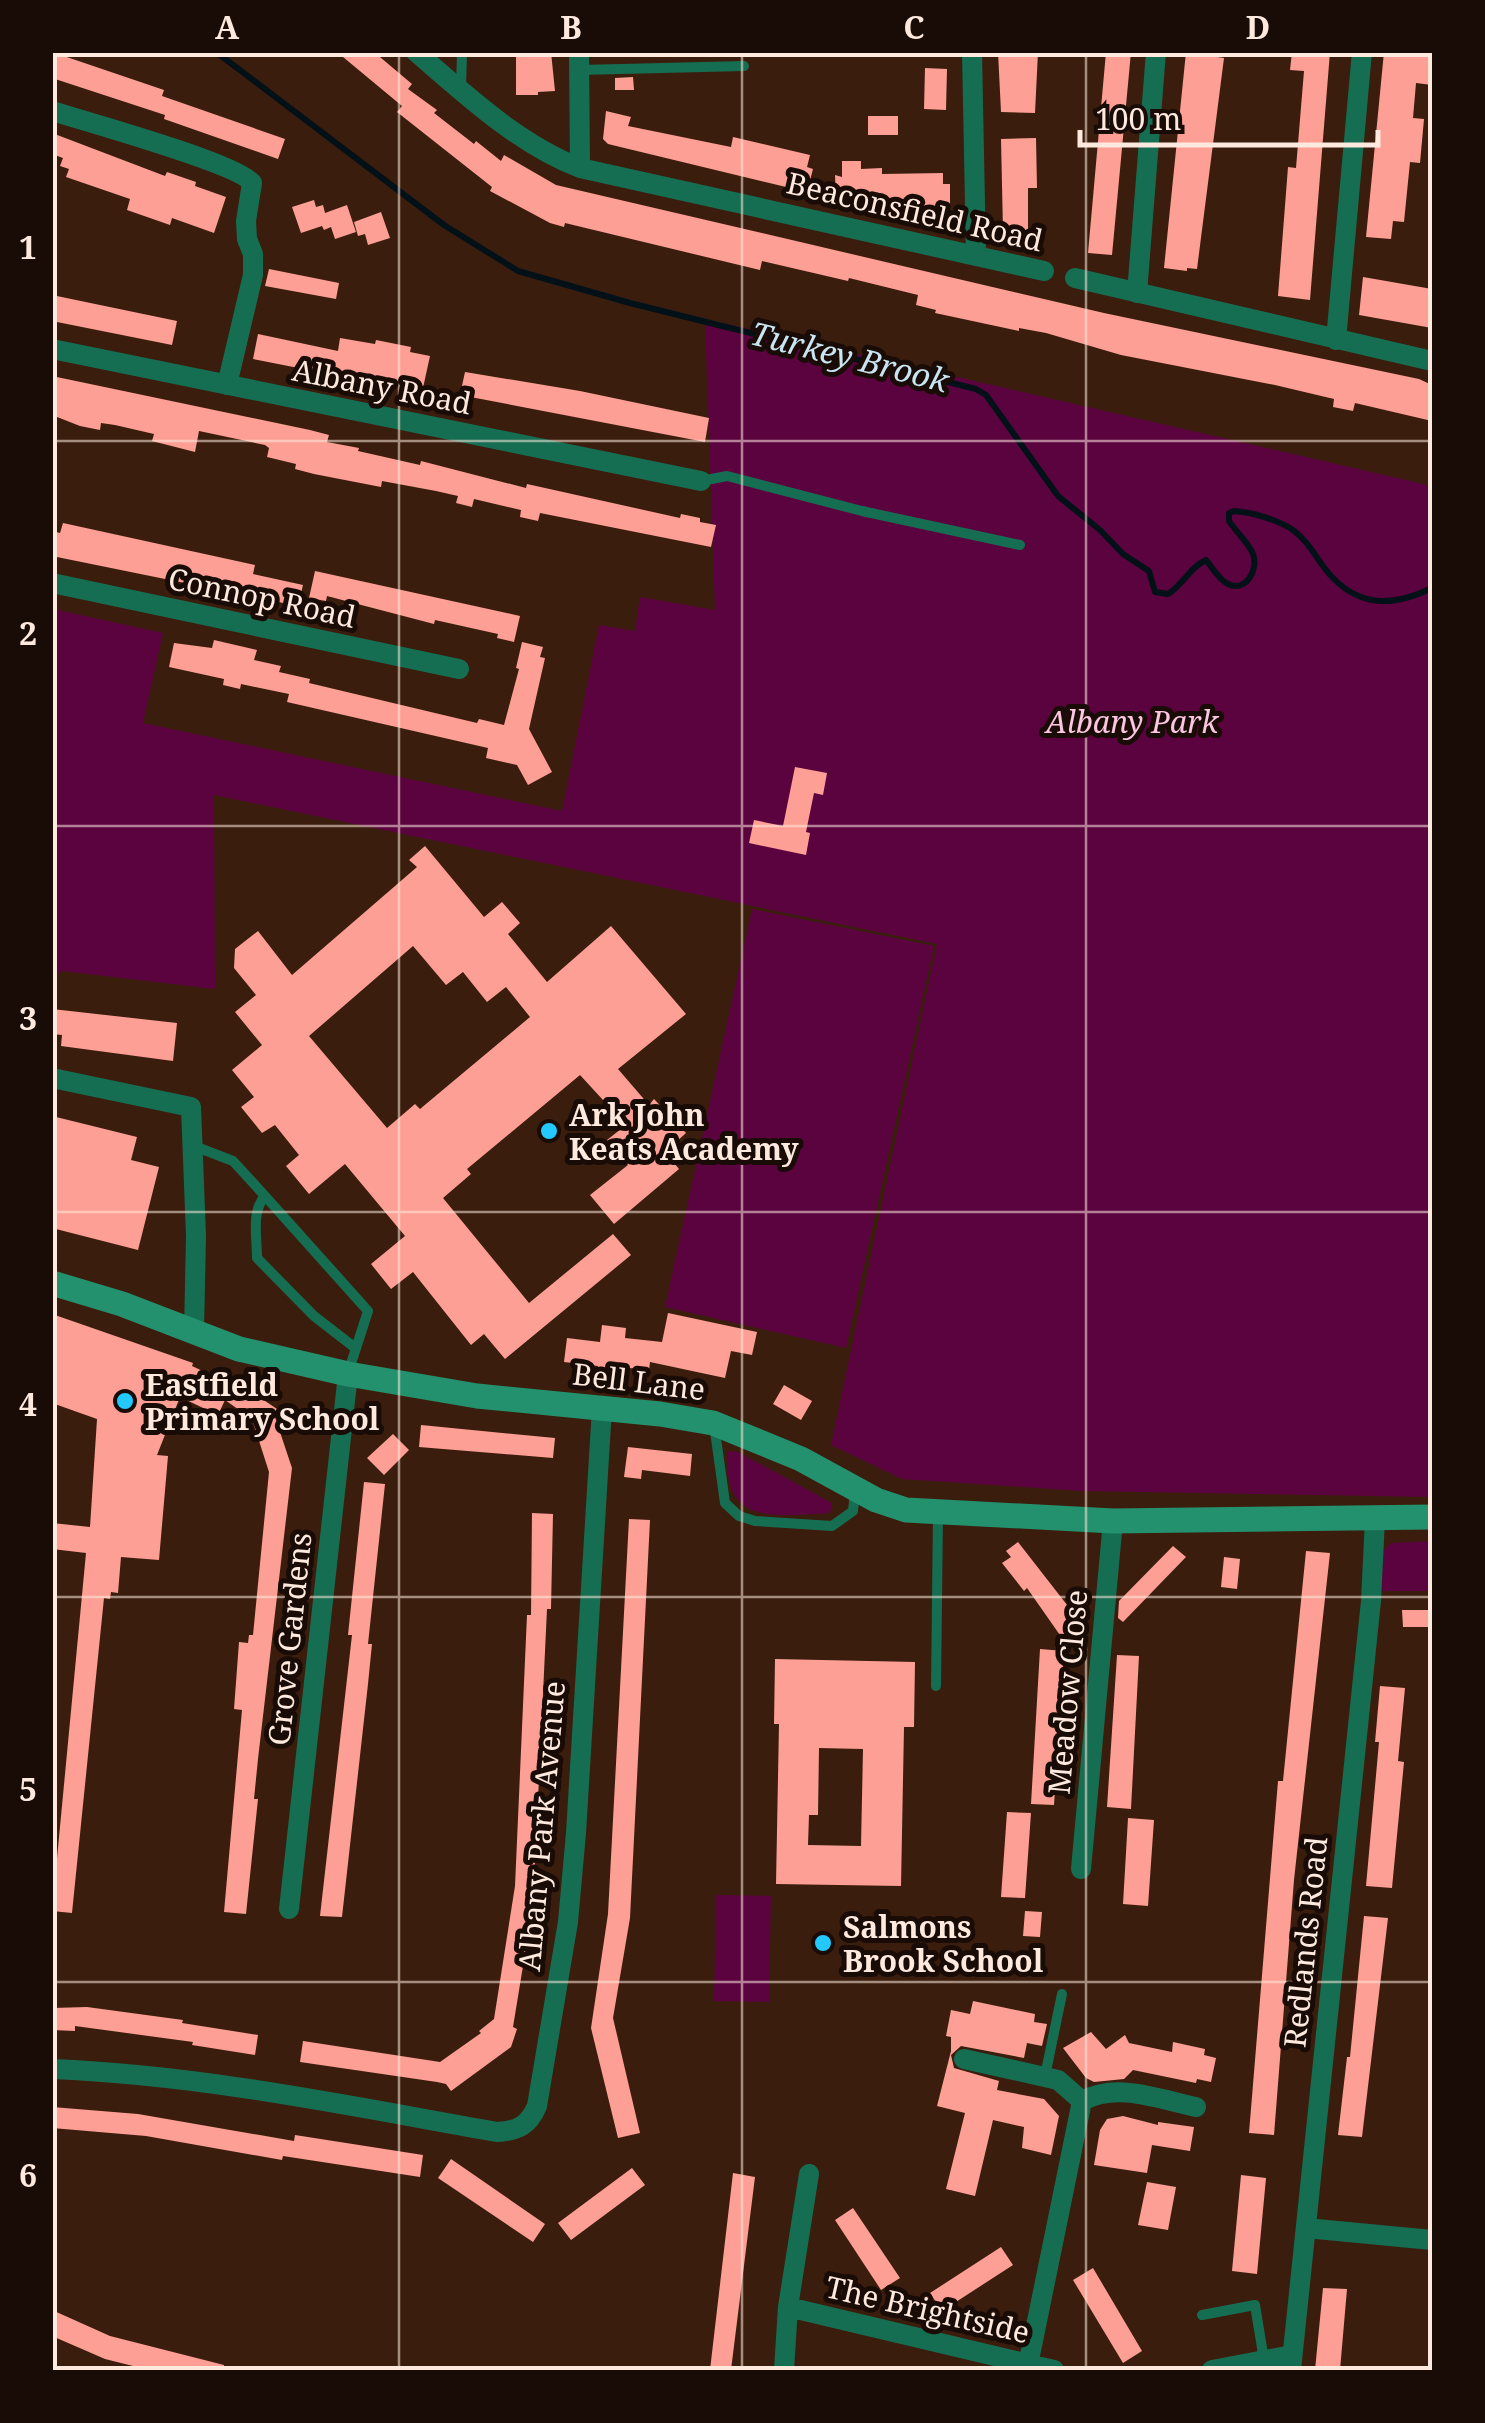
<svg xmlns="http://www.w3.org/2000/svg" width="1485" height="2423" viewBox="0 0 1485 2423" font-family="'Noto Serif',serif">
<style>
.green{fill:#5b033f}
.lines{fill:none;stroke-linecap:round;stroke-linejoin:round}
.stream{stroke:#021118;stroke-width:6}
.building{fill:#fe9f95;fill-rule:evenodd}
.lane{stroke:#166e52;stroke-width:10}
.street{stroke:#166e52;stroke-width:20}
.secondary{stroke:#24916e;stroke-width:25}
.grid{fill:none;stroke:#fee9df;stroke-width:2.5;stroke-opacity:0.55}
.poi-dot{fill:#23c9fe;stroke:#190b05;stroke-width:4}
.labels{text-anchor:middle;dominant-baseline:central;stroke-width:10;stroke-linejoin:round;paint-order:stroke}
.street-label{font-size:30px;fill:#fee9df;stroke:#190b05}
.park-label{font-size:30px;font-style:italic;fill:#fbc6e1;stroke:#190b05}
.poi-label{font-size:30px;font-weight:bold;fill:#fee9df;stroke:#190b05;text-anchor:start}
.water-label{font-size:32px;font-style:italic;fill:#c9e5f2;stroke:#190b05}
.neatline{fill:none;stroke:#fee9df;stroke-width:4}
.grid-label{font-size:32px;text-anchor:middle;font-weight:bold;fill:#fee9df}
</style>
<rect width="100%" height="100%" fill="#3b1d0d"/>
<!-- green -->
<path class="green" d="M705 319 1432 486V1497L1082 1491 902 1479 831 1445 937 944 214 795 215 989 62 971 53 977V609L163 633 143 723 562 811 599 625 635 631 640 597 715 610Z
M752 909 934 946 846 1348 665 1307Z
M728 1451 738 1452 832 1503 830 1513C775 1516 721 1526 728 1451Z
M1432 1541V1591H1378L1382 1552 1391 1543Z
M716 1895 771 1896 769 2002 714 2001Z"/>
<g class="lines">
<!-- stream -->
<path class="stream" d="M216 52 444 225 518 271 630 303 976 389 986 395 1058 496 1100 530 1123 554 1149 571 1155 592 1168 594C1183 585 1190 567 1206 560 1212 567 1219 580 1228 584 1246 593 1259 569 1253 554 1249 543 1236 532 1229 521V513L1234 511C1252 512 1278 520 1293 530 1311 543 1318 563 1333 578 1363 609 1397 605 1432 588"/>
</g>
<!-- building -->
<path class="building" d="M52 52 164 90 162 96 285 139 278 159 164 119 165 115 52 78Z
M337 52H374L412 84 408 89 437 110 434 113 474 144 476 141 501 161 504 155 556 185 1104 313 1419 379 1432 385V421L1355 403 1353 411 1333 407 1334 399 1275 385 1121 355 1046 333 1019 328V331L935 313 936 310 916 305 918 295 849 278 848 281 762 261 760 270 565 223 564 227 550 223 490 191 492 187 397 112 402 106Z
M516 52H551L555 91 538 92V95H516Z
M998 52H1038L1035 113 1001 112Z
M1106 52H1131L1112 255 1088 253Z
M1186 52H1211V56L1224 58 1197 269 1187 268V271L1164 268Z
M1292 52H1330L1310 300 1278 296 1288 167 1296 168 1304 71 1290 70Z
M1384 52H1432V85L1416 83 1413 118 1424 119 1420 163 1410 162 1404 222 1393 221 1391 239 1366 237Z
M925 68 947 69 946 110 924 109Z
M633 77 634 90H615V78Z
M606 111 631 117 628 126 731 147 733 137 810 155 807 167 813 169 807 192 608 144 603 139Z
M868 116H898V135H868Z
M52 133 165 176 167 172 196 182 195 186 226 197 214 233 172 218 170 225 127 210 130 199 66 177 69 169 60 166 63 158 52 154Z
M1036 138 1037 188H1028V240L1010 237 1003 231 1001 139Z
M842 161H861V169L882 168V174L943 173V184H950V206L872 207V198H836L835 175 842 177Z
M314 200 316 207 323 205 325 213 347 205 356 232 335 239 331 227 324 230 322 226 301 233 292 207Z
M381 212 390 238 368 245 365 234 358 236 354 222Z
M269 269 339 283 336 299 265 286Z
M1363 277 1432 289V328L1359 315Z
M52 295 177 321 172 345 52 321Z
M258 334 338 351 340 338 375 344 376 340 411 347 410 352 430 356 423 388 345 371 344 377 253 359Z
M465 372 580 391 709 418 705 442 460 395Z
M52 376 310 430 329 435 327 442 359 448 358 451 420 465 421 461 526 488 527 484 680 518 681 514 700 518V522L716 525 711 547 540 513 538 521 520 517 521 510 474 499 472 507 456 503 458 496 436 491 382 481 381 487 314 474 295 469 296 464 267 457 269 448 265 445 199 431 195 452 152 441 154 434 115 425 101 423 100 430 80 426 52 415Z
M63 523 255 565 253 574 303 585 298 606 52 556V531L60 533Z
M315 571 520 616 514 642 497 638 498 634 435 620 434 624 327 596 326 601 309 598Z
M214 640 257 650 254 660 281 666 279 672 310 679 309 683 477 723 479 719 504 725 519 669 516 668 522 642 543 647 540 657 545 658 529 729 552 772 528 785 517 765 486 758 488 748 287 702 289 694 241 684 240 689 223 685 224 679 169 667 174 643 212 648Z
M795 767 827 773 823 795 814 793 806 832 810 833 806 855 749 843 754 820 783 826Z
M425 846 484 917 502 902 520 923 508 934 547 982 611 926 686 1014 618 1069 649 1105 654 1099 686 1133 665 1152 679 1169 614 1224 590 1195 628 1165 607 1140 626 1125 580 1075 467 1169 471 1174 443 1198 529 1303 613 1234 631 1255 505 1359 484 1334 471 1345 413 1272 391 1289 371 1264 405 1236 345 1164 309 1194 286 1166 299 1155 275 1125 262 1133 241 1107 254 1097 232 1070 262 1045 235 1012 256 995 234 968 235 949 258 931 292 975 417 867 409 860ZM413 946 446 985 463 972 487 1002 506 987 530 1017 420 1109 415 1104 387 1128 309 1036Z
M52 1009 177 1023 173 1061 61 1046 62 1035 52 1034Z
M52 1116 137 1137 131 1160 159 1167 138 1250 52 1228Z
M668 1313 757 1332 752 1355 731 1351 725 1378 650 1362 649 1370 619 1367 618 1374 597 1372 598 1366 564 1362 567 1338 600 1342 602 1325 626 1328 625 1338 662 1342Z
M52 1314 193 1363 192 1366 241 1389 243 1386 277 1409 274 1414 292 1468 258 1759 254 1799H258L246 1914 224 1912 242 1710 234 1709 239 1642 248 1643 249 1635H253L269 1472 252 1419 225 1400 218 1415 180 1397 157 1455 168 1456 159 1560 121 1557 118 1593 111 1592 110 1599 104 1598 72 1913 52 1911 86 1553 52 1549V1523L90 1527 97 1419 52 1403Z
M784 1385 812 1401 801 1420 773 1404Z
M421 1425 555 1438 553 1458 419 1447Z
M393 1434 409 1450 384 1475 367 1458Z
M628 1447 692 1454 690 1476 642 1470 641 1479 624 1477Z
M364 1482 385 1484 368 1644H372L368 1684 342 1917 320 1916 352 1635H348Z
M532 1513 553 1514 551 1609H547L533 1905 513 2027 517 2029 511 2047 451 2091 446 2084 437 2082 300 2062 303 2041 440 2062 481 2033 479 2031 494 2019 515 1886 527 1615H531Z
M629 1519 650 1520 630 1918 613 2018 640 2133 618 2138 591 2028 608 1914Z
M1018 1542 1078 1619V1625L1062 1638 1027 1588 1024 1591 1002 1563 1011 1557 1006 1551Z
M1173 1546 1186 1557 1123 1622 1118 1618 1119 1601Z
M1306 1551 1330 1553 1294 1880 1274 2135 1249 2133 1278 1781H1283Z
M1224 1557 1240 1559 1237 1589 1221 1587Z
M1402 1610H1432V1627H1403Z
M1040 1649 1064 1651 1054 1805 1031 1804Z
M1117 1655 1139 1656 1131 1809 1107 1807Z
M775 1659 915 1662 914 1727H904L901 1886 776 1884 779 1724H774ZM819 1748 863 1749 861 1846 808 1845 809 1815H818Z
M1380 1686 1405 1688 1398 1761 1404 1762 1392 1888 1366 1886 1379 1742H1375Z
M1007 1812 1031 1813 1025 1898 1001 1897Z
M1128 1818 1154 1820 1148 1906 1123 1904Z
M1025 1911 1042 1912 1040 1937 1023 1936Z
M1364 1916 1388 1918 1362 2137 1338 2135 1347 2057H1350Z
M973 2001 1035 2014 1034 2022 1047 2024 1042 2046 1027 2043 1024 2058 961 2046 951 2055 954 2068 999 2081 997 2090 1044 2099 1059 2116 1051 2155 1022 2148 1024 2127 993 2120 975 2196 946 2189 965 2113 937 2106 951 2051V2037L946 2036 951 2010 970 2014Z
M87 2007 183 2020 182 2023 258 2035 255 2055 192 2045 193 2042 75 2026V2031L52 2030V2008Z
M1091 2032 1106 2049 1125 2035 1129 2043 1172 2052 1173 2042 1205 2049 1204 2055 1216 2058 1211 2082 1197 2079 1196 2083 1133 2070 1124 2079 1094 2082 1086 2078 1063 2048Z
M52 2107 138 2114 294 2141 295 2135 423 2155 420 2177 283 2156 282 2160 146 2136 52 2128Z
M1123 2116 1158 2125V2122L1194 2127 1190 2151 1152 2145 1147 2173 1094 2165 1100 2130 1107 2119Z
M451 2159 545 2224 533 2242 438 2178Z
M632 2168 645 2185 571 2240 558 2223Z
M733 2173 755 2177 731 2370H710Z
M1241 2175 1266 2178 1257 2274 1232 2271Z
M1147 2182 1176 2187 1168 2230 1138 2225Z
M853 2208 900 2278 881 2290 835 2220Z
M1001 2247 1013 2265 942 2311 930 2293Z
M1093 2268 1142 2351 1123 2363 1073 2280Z
M1323 2288 1347 2289 1340 2370H1315Z
M52 2310 110 2336 224 2365V2370H149L105 2359 52 2336Z"/>
<g class="lines">
<!-- lane -->
<path class="lane" d="M580 70 744 66
M461 89 462 52
M701 481 727 476 862 511 1020 545
M194 1146 233 1161 265 1196
M348 1373 368 1311 265 1196C251 1211 257 1238 257 1258L314 1316 354 1347
M714 1424 725 1503 739 1516 755 1521 832 1526 853 1511 855 1492
M936 1686 938 1514
M1045 2076 1062 1994
M1202 2315 1255 2305 1264 2360"/>
<!-- street -->
<path class="street" d="M416 52C466 95 518 144 580 168L1044 271
M579 52 580 168
M972 52 976 255
M52 111C84 121 239 164 252 183L246 221 247 239 253 254V275L227 385
M1075 278 1432 361
M1137 293 1156 52
M1336 340 1362 52
M52 349 701 481
M52 583 459 669
M52 1078 191 1107 196 1236 194 1332
M1081 1869 1113 1521
M289 1909 348 1374
M964 2059 1058 2080 1082 2101C1118 2082 1158 2099 1196 2107
M52 2069C202 2075 350 2106 497 2132 518 2131 529 2125 537 2106L568 1922 576 1833 602 1408
M1306 2228 1432 2240
M788 2307 1054 2370
M784 2370 788 2307 809 2174
M1027 2370 1082 2101
M1212 2370 1292 2355
M1291 2370 1371 1601 1375 1519"/>
<!-- secondary -->
<path class="secondary" d="M52 1283 122 1304 239 1349 348 1374 477 1396 660 1414 713 1423 801 1459 876 1500 906 1510 1113 1521 1432 1517"/>
</g>
<!-- grid -->
<path class="grid" d="M399 52V2370M742 52V2370M1086 52V2370M52 441H1432M52 826H1432M52 1212H1432M52 1597H1432M52 1982H1432"/>
<!-- markers -->
<g class="poi-dot">
<circle cx="549" cy="1131" r="10"/>
<circle cx="125" cy="1401" r="10"/>
<circle cx="823" cy="1943" r="10"/>
</g>
<g class="labels">
<!-- street labels -->
<g class="street-label">
<text transform="translate(915 211) rotate(13)">Beaconsfield Road</text>
<text transform="translate(382 386) rotate(11)">Albany Road</text>
<text transform="translate(262 597) rotate(12)">Connop Road</text>
<text transform="translate(639 1381) rotate(7)">Bell Lane</text>
<text transform="translate(289 1639) rotate(-84)">Grove Gardens</text>
<text transform="translate(1067 1692) rotate(-85)">Meadow Close</text>
<text transform="translate(541 1826) rotate(-85)">Albany Park Avenue</text>
<text transform="translate(1305 1942) rotate(-84)">Redlands Road</text>
<text transform="translate(928 2309) rotate(13)">The Brightside</text>
</g>
<!-- park labels -->
<g class="park-label">
<text x="1132" y="721">Albany Park</text>
</g>
<!-- poi labels -->
<g class="poi-label">
<text x="569" y="1114">Ark John<tspan x="569" dy="34">Keats Academy</tspan></text>
<text x="145" y="1384">Eastfield<tspan x="145" dy="34">Primary School</tspan></text>
<text x="843" y="1926">Salmons<tspan x="843" dy="34">Brook School</tspan></text>
</g>
<!-- water labels -->
<g class="water-label">
<text transform="translate(850 356) rotate(14)">Turkey Brook</text>
</g>
</g>
<!-- border -->
<rect width="1485" height="2423" fill="none" stroke="#190b05" stroke-width="110"/>
<!-- scale -->
<path d="M1080 130v15h298v-15" fill="none" stroke="#fee9df" stroke-width="5"/>
<text x="1095" y="130" font-size="30" fill="#fee9df" stroke="#190b05" stroke-width="8" paint-order="stroke">100 m</text>
<rect x="55" y="55" width="1375" height="2313" class="neatline"/>
<g class="grid-label">
<text x="227" y="39">A</text>
<text x="571" y="39">B</text>
<text x="914" y="39">C</text>
<text x="1258" y="39">D</text>
<text x="28" y="259">1</text>
<text x="28" y="645">2</text>
<text x="28" y="1030">3</text>
<text x="28" y="1416">4</text>
<text x="28" y="1801">5</text>
<text x="28" y="2187">6</text>
</g>
</svg>
